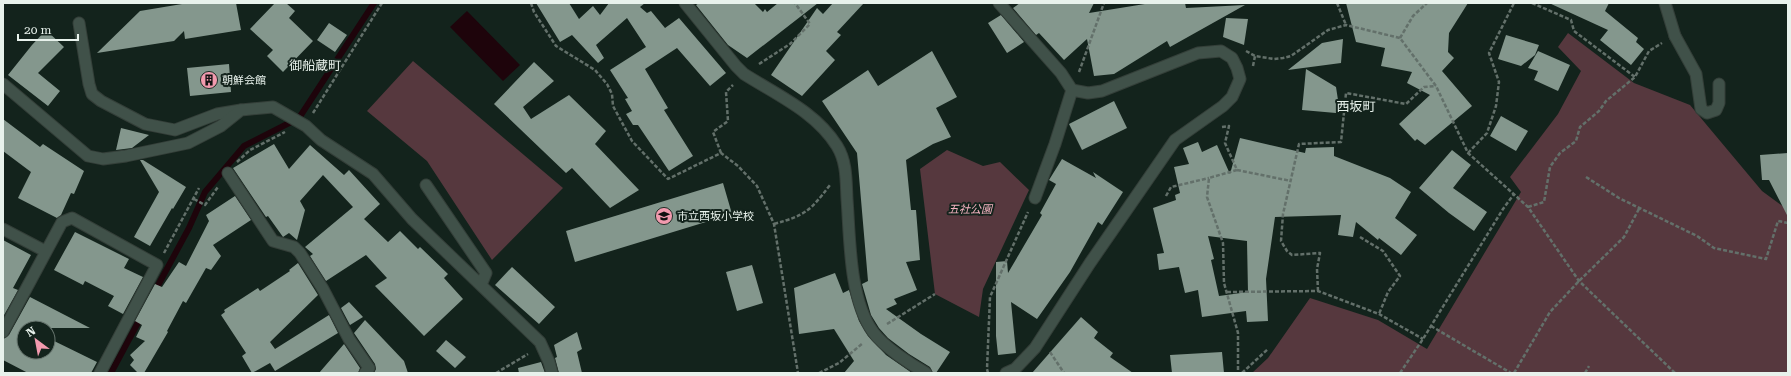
<svg xmlns="http://www.w3.org/2000/svg" width="1791" height="376" viewBox="0 0 1791 376" font-family="'Roboto Serif','Noto Sans JP',serif">
<style>
.green{fill:#56383e}
.water{fill:#1e040b}
.lines{fill:none;stroke-linecap:round;stroke-linejoin:round}
.stream{stroke:#1e040b;stroke-width:6}
.building{fill:#84978d;fill-rule:evenodd}
.service-casing{stroke:#343f39;stroke-width:13}
.minor-casing{stroke:#343f39;stroke-width:13}
.path{stroke:#63706a;stroke-width:2.5;stroke-dasharray:4 2;stroke-linecap:butt}
.service{stroke:#405149;stroke-width:11}
.minor{stroke:#405149;stroke-width:11}
.labels{text-anchor:middle;dominant-baseline:central;stroke-width:4;stroke-linejoin:round;paint-order:stroke}
.poi-label{font-size:11px;fill:#e8f2ec;stroke:#13231c;text-anchor:start}
.park-label{font-size:11px;font-style:italic;fill:#f4b2c0;stroke:#13231c}
.quarter-label{font-size:13px;fill:#e8f2ec;stroke:#13231c}
</style>
<rect width="100%" height="100%" fill="#13231c"/>
<!-- green -->
<path class="green" d="M1568 33 1634 83 1690 105 1762 191 1788 210V373H1252L1268 358 1310 298 1378 320 1427 349 1521 192 1510 177 1558 114 1581 71 1558 47Z
M413 61 563 188 492 260 427 161 367 111Z
M947 150 983 166 1000 162 1029 190 983 289 979 317 935 294 920 169Z"/>
<!-- water -->
<path class="water" d="M467 11 520 65 503 81 450 27Z"/>
<g class="lines">
<!-- stream -->
<path class="stream" d="M155 291 189 228 205 192 244 146 299 118 374 3
M111 373 141 317"/>
</g>
<!-- building -->
<path class="building" d="M188 3H236L241 30 185 39 184 31 174 41 97 53 140 11Z
M275 3H286L295 11 289 18 313 41 283 72 267 56 273 50 250 29Z
M536 3H569L579 19 593 6 600 15 609 3H645L640 7 647 13 651 11 665 28 679 18 726 73 710 86 677 48 645 69 668 108 664 110 693 156 669 171 638 125H633L626 114 632 111 625 99 628 98 610 70 646 47 627 18 596 45 604 58 598 63 572 35 560 42Z
M699 3H754L763 12 765 9 767 12 778 3H818L747 58 728 45 696 5Z
M833 3H864L837 32 841 35 826 51 835 60 802 96 771 75 817 8 823 14Z
M1020 3H1094L1089 13 1151 3H1185L1186 8 1245 5 1170 47 1167 41 1114 74 1094 76 1087 39 1064 60 1039 33 1036 35 1013 8Z
M1346 3H1468L1449 33 1448 52 1454 58 1442 71 1472 106 1425 145 1417 139 1415 141 1399 124 1430 95 1407 83 1412 72 1381 66 1385 48 1356 42Z
M1549 3H1609L1605 11 1638 38 1636 42 1644 49 1631 65 1600 40 1608 30Z
M1001 15 1024 42 1007 53 988 23Z
M1226 18 1248 19 1244 45 1223 37Z
M329 23 347 35 335 52 317 40Z
M46 30 64 47 38 73 60 91 48 106 8 75 32 45Z
M1506 35 1539 45 1535 55 1521 66 1498 59Z
M1343 39 1341 63 1288 70 1322 43Z
M932 51 957 97 936 108 951 137 933 144 906 160 911 210H916L920 260 906 262 917 290 894 299 897 304 886 309 921 334 950 352 936 373H933L930 367 909 354 888 338 879 328 871 315 862 284 868 281 857 153 822 101 868 70 878 86Z
M1538 51 1570 65 1558 91 1534 80 1538 71 1528 68Z
M534 62 554 81 523 107 531 119 569 95 606 131 595 144 639 190 610 208 572 168 566 173 494 104Z
M229 64 231 92 190 96 187 68Z
M1306 69 1336 87 1338 100 1336 113 1302 110Z
M1114 101 1127 128 1082 150 1069 124Z
M1501 116 1528 131 1516 151 1490 136Z
M3 119 40 147 43 144 84 171 74 194 71 193 61 215 57 218 18 198 31 172 3 151Z
M121 128 149 135 132 148 116 150Z
M1240 138 1305 153 1306 148 1334 147V156L1390 178 1411 192 1395 218 1417 235 1401 255 1379 238 1378 240 1356 222 1353 237 1338 235 1341 215 1275 217 1266 279 1268 321 1247 322 1246 311 1202 317 1198 290 1185 293 1179 267 1159 270 1157 254 1164 253 1153 208 1176 200 1175 195 1180 193 1174 167 1189 164 1183 148 1198 142 1202 152 1217 145 1230 174ZM1208 236 1247 241 1248 292 1219 296 1211 260 1214 259Z
M274 144 289 169 310 145 344 175 349 170 380 204 364 219 388 242 400 231 418 249 420 247 448 274 444 278 463 299 424 336 375 286 387 278 366 255 326 281 310 256 313 254 305 247 353 207 323 175 300 201 305 210 297 240 289 233 283 237 268 216 266 217 233 168Z
M1452 150 1471 165 1453 188 1487 212 1474 231 1449 213 1419 188Z
M1788 153V217L1769 180H1762L1760 155Z
M1062 159 1096 178 1093 172 1123 192 1102 225 1098 222 1070 272 1037 319 1011 302 1016 353 998 355 996 336V262L1007 261 1008 273 1042 215 1040 213 1056 184 1049 180Z
M140 160H143L186 187 173 209 172 208 150 246 134 237 159 192Z
M723 183 732 214 575 262 566 231Z
M235 196 251 220 213 245 221 256 211 270 206 268 186 303 183 301 167 331 168 332 144 373H138L130 365 134 360 130 355 145 341 136 337 142 325 135 321 155 284 162 287 179 262 186 266 209 221 206 215Z
M75 232 129 259 124 268 143 277 123 314 108 306 114 296 85 281 83 285 54 270Z
M3 240 31 255 13 288 18 290 3 317Z
M298 263 318 295 270 342 275 349 329 315 338 333 275 371 270 363 252 373 242 356 246 353 221 315 225 312 224 310 258 288 260 291 290 271 289 270Z
M752 265 763 303 737 311 726 272Z
M512 267 555 307 539 324 495 285Z
M835 273 843 293 849 290 859 321 868 336 886 355 912 373H844L854 361 834 329 799 334 794 288Z
M30 297 90 328H24V352H48V338L97 362 91 373H28L3 360V339L9 335Z
M349 302 363 317 350 325 341 308Z
M1081 317 1098 332 1094 338 1113 353 1110 357 1133 373H1032Z
M365 320 404 361 408 373H374L376 369 375 364 354 333Z
M577 332 582 349 577 352 582 373H559L555 358 557 357 554 345Z
M446 340 466 357 455 368 436 351Z
M344 344 360 368 358 373H319Z
M1222 352 1224 373H1172L1170 355Z
M541 362 545 373H519L518 368Z"/>
<g class="lines">
<!-- service casing -->
<g class="service-casing">
<path id="service" d="M79 23 89 84 92 94 101 101 145 124 175 130 217 114 241 110
M1675 36 1696 74 1701 109 1707 113 1716 110 1719 103V84"/>
</g>
<!-- minor casing -->
<g class="minor-casing">
<path id="minor" d="M685 3 736 66 744 74C777 95 816 112 837 146 847 162 846 181 847 199 850 238 849 299 873 332 884 347 910 364 926 373
M999 3 1061 73 1072 90 1088 93 1102 91 1198 53 1221 51 1232 58 1237 68 1240 79 1232 97 1223 106 1175 140 1090 263 1035 348 1015 369 1006 373
M1665 3 1675 36
M3 84 88 156 103 159 126 156 188 143 221 126 241 110 273 107 306 126 321 140 373 174 412 219 540 342 549 362 552 373
M228 173 273 241 294 247 300 253 323 289 349 339 369 368 365 373
M426 185 486 273 481 285
M1035 198 1055 144 1072 90
M3 229 45 251
M3 332 62 222 72 218 157 265 100 373"/>
</g>
<!-- path -->
<path class="path" d="M531 3 534 12 556 46 595 70 607 84 612 94 613 106 632 141 668 179 721 153 738 166 757 186 774 224 798 373
M1337 3 1346 25
M1532 3 1571 20 1574 31 1635 77
M1400 38 1413 16 1427 3
M1246 51 1255 56 1274 59 1283 58 1291 56 1328 30 1346 25 1400 38 1436 86 1468 153 1528 207 1579 281 1675 373
M759 64 790 44 810 24 795 3
M1253 66 1255 56
M1079 72 1104 3
M313 113 382 3
M1222 127 1229 126 1225 143 1237 170 1209 178 1207 197 1223 243 1224 283 1238 333V373
M721 153 713 132 728 121 726 92 733 85
M1468 153 1487 133 1496 106 1499 82 1489 53 1514 3
M237 162 250 150 285 132
M1237 170 1291 181
M1586 177 1619 198 1697 236 1714 248 1766 259 1778 221 1788 223
M1166 196 1171 187 1209 178
M194 199 205 205 218 187
M1528 207 1544 202 1550 167 1560 153 1576 141 1580 127 1599 111 1606 101 1635 77 1649 51 1662 43
M774 224C806 215 810 211 830 185
M1360 237 1383 251 1400 276 1388 292 1379 314
M164 253 199 188
M1318 291 1317 269 1320 253 1292 255 1287 251 1281 241 1283 214 1299 144 1341 142 1346 93 1406 104 1424 87 1436 86
M1227 292 1318 291 1379 314 1423 339
M887 324 935 294
M1431 326 1511 373
M1050 352 1064 373
M496 373 528 354
M819 373 839 363 863 343
M988 373 987 369 990 297 1028 212
M1242 373 1268 349
M1400 373 1423 339 1503 209 1514 194
M1514 373 1550 312 1579 281 1624 237 1640 207
M1585 373 1589 366"/>
<!-- service -->
<use href="#service" class="service"/>
<!-- minor -->
<use href="#minor" class="minor"/>
</g>
<!-- icons -->
<defs>
<g id="building-disc" transform="scale(0.9)"><circle r="9.5" fill="#f29aae" stroke="#13231c"/><path d="M-4-6H4V6H1V3H-1V6H-4ZM-2.5-4.3h1.7v1.8h-1.7ZM.8-4.3h1.7v1.8H.8ZM-2.5-1h1.7V.8h-1.7ZM.8-1h1.7V.8H.8Z" fill="#111"/></g>
<g id="school-disc" transform="scale(0.9)"><circle r="9.5" fill="#f29aae" stroke="#13231c"/><path d="M0-5L7-2L0 1L-7-2ZM-4 1L0 2.5L4 1V4Q0 6-4 4Z" fill="#111"/></g>
</defs>
<g fill-rule="evenodd">
<use href="#building-disc" x="209" y="80"/>
<use href="#school-disc" x="664" y="216"/>
</g>
<g class="labels">
<!-- poi labels -->
<g class="poi-label">
<text x="222" y="80">朝鮮会館</text>
<text x="677" y="216">市立西坂小学校</text>
</g>
<!-- park labels -->
<g class="park-label">
<text x="970" y="209">五社公園</text>
</g>
<!-- quarter labels -->
<g class="quarter-label">
<text x="315" y="65">御船蔵町</text>
<text x="1356" y="106">西坂町</text>
</g>
</g>
<!-- border -->
<rect width="1791" height="376" fill="none" stroke="#e8f2ec" stroke-width="8"/>
<!-- north arrow -->
<g transform="translate(36 340) rotate(328)"><circle r="19" fill="#13231c" stroke="#68766f"/>
<path d="M0-3L7 15L0 10L-7 15Z" fill="#f29aae"/>
<text y="-6" font-size="11" font-weight="bold" text-anchor="middle" fill="#e8f2ec">N</text>
</g>
<!-- scale -->
<path d="M18 34v6h60v-6" fill="none" stroke="#e8f2ec" stroke-width="2"/>
<text x="24" y="34" font-size="12" fill="#e8f2ec" stroke="#13231c" stroke-width="3" paint-order="stroke">20 m</text>
</svg>
